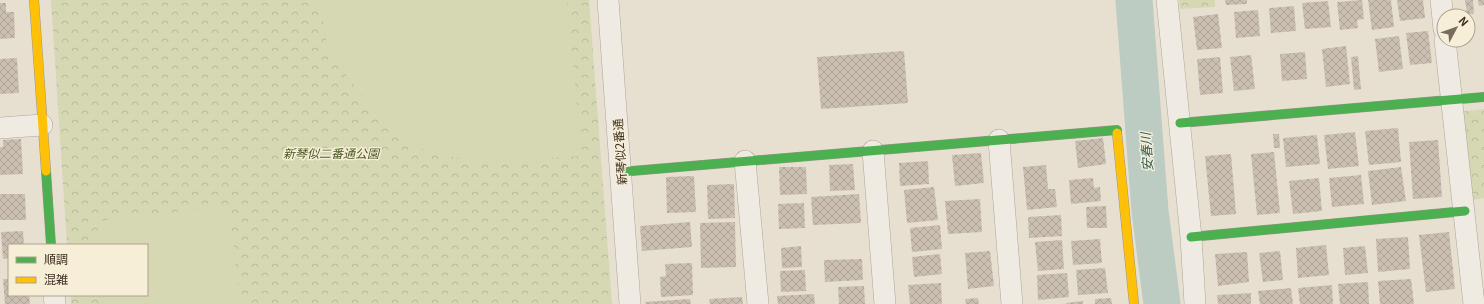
<svg xmlns="http://www.w3.org/2000/svg" width="1484" height="304" viewBox="0 0 1484 304" font-family="Georgia,'Noto Sans JP',serif">
<style>
.forest{fill:url(#forest-crowns)}
.pitch{fill:#d6d7b3}
.lines{fill:none;stroke-linecap:round;stroke-linejoin:round}
.river{stroke:#bcccc2;stroke-width:37}
.building{fill:url(#building-cross-hatch)}
.street-casing{stroke:#ada599;stroke-width:22}
.fast-casing{stroke:#9c958a;stroke-width:10}
.slow-casing{stroke:#9c958a;stroke-width:10}
.street{stroke:#efebe3;stroke-width:21}
.fast{stroke:#4caf50;stroke-width:9}
.slow{stroke:#ffc107;stroke-width:9}
.labels{text-anchor:middle;dominant-baseline:central;stroke-width:3;stroke-linejoin:round;paint-order:stroke}
.park-label{font-size:12px;font-style:italic;fill:#4d5a26;stroke:#f7eed8}
.street-label{font-size:12px;fill:#3d2e20;stroke:#f7eed8}
.water-label{font-size:13px;font-style:italic;fill:#2f5d5a;stroke:#f7eed8}
</style>
<defs>
<pattern id="forest-crowns" width="20" height="18" patternUnits="userSpaceOnUse"><rect width="20" height="18" fill="#d6d7b3"/><path d="M2 6a3 3 0 1 1 6 0M12 15a3 3 0 1 1 6 0" fill="none" stroke="#b9b99a"/></pattern>
<pattern id="building-cross-hatch" width="8" height="8" patternUnits="userSpaceOnUse"><rect width="8" height="8" fill="#cbbfb2"/><path d="M0 0l8 8M0 8l8-8" fill="none" stroke="#afa499"/></pattern>
</defs>
<rect width="100%" height="100%" fill="#e7e0d1"/>
<!-- forest -->
<path class="forest" d="M51 0H589L612 304H71V295H147V245H67Z
M1179 0H1215V7L1180 9Z
M1484 109V198L1472 200 1460 112Z"/>
<!-- pitch -->
<path class="pitch" d="M320 0H567L582 156 480 162 427 152 383 121 328 53Z
M229 206 240 304H106L105 295H147V245H99L97 221Z"/>
<g class="lines">
<!-- river -->
<path class="river" d="M1134 0 1150 211 1162 304"/>
</g>
<!-- building -->
<path class="building" d="M1225 0H1247V4L1226 5Z
M1362 0 1364 19 1357 20 1358 28 1340 30 1337 2Z
M1368 0H1391L1394 27 1372 30Z
M1397 0H1423L1425 18 1400 21Z
M1465 0H1473L1474 14H1467Z
M1478 0H1484V5L1479 6Z
M1328 1 1331 27 1305 29 1302 3Z
M0 3H6V12H14L15 38 0 39Z
M1294 6 1296 31 1271 33 1269 8Z
M1258 10 1260 36 1236 38 1234 12Z
M1218 14 1222 48 1197 50 1193 17Z
M1428 31 1432 63 1410 65 1406 33Z
M1399 36 1403 69 1379 72 1375 39Z
M1346 46 1350 84 1326 87 1322 49Z
M904 51 908 103 821 109 817 57Z
M1305 52 1307 79 1282 81 1280 54Z
M1251 55 1255 89 1234 91 1230 57Z
M1358 56 1361 89 1354 90 1351 57Z
M1220 57 1223 93 1200 95 1197 59Z
M17 58 19 93 0 94V59Z
M1398 128 1401 162 1369 165 1365 131Z
M1355 132 1359 166 1328 169 1324 135Z
M1273 134H1279L1280 148H1274Z
M1317 135 1320 164 1286 167 1283 138Z
M1103 138 1106 164 1078 168 1075 141Z
M21 139 23 174 0 175V147H3V140Z
M1438 140 1442 197 1413 199 1409 142Z
M1274 152 1280 213 1257 215 1251 154Z
M981 153 984 183 955 186 952 155Z
M1231 154 1236 214 1211 216 1205 156Z
M928 161 929 184 900 186 899 163Z
M853 164 855 190 830 191 829 165Z
M1046 165 1048 189H1055L1057 207 1027 210 1023 167Z
M779 167H806L807 194 780 195Z
M1401 167 1406 201 1372 205 1368 171Z
M1361 175 1364 204 1332 207 1329 178Z
M694 176 696 212 667 213 666 177Z
M1093 178 1094 188 1100 187 1101 201 1071 204 1069 180Z
M1319 178 1322 211 1293 214 1289 181Z
M734 184 735 218 708 219 707 185Z
M934 187 938 220 907 223 904 190Z
M0 194H25L26 220H0Z
M859 194 861 223 813 225 811 197Z
M980 199 982 232 948 234 945 201Z
M804 203 805 228 779 229 778 204Z
M1106 206 1107 228H1087L1086 207Z
M1061 215 1062 236 1029 238 1028 217Z
M690 222 692 247 642 251 640 226Z
M735 222 736 267 701 268 700 223Z
M940 225 942 249 912 252 910 228Z
M23 231 24 245H9V258L3 259 1 232Z
M1449 232 1455 289 1426 292 1419 235Z
M1408 237 1410 269 1378 272 1376 239Z
M1100 239 1102 263 1073 265 1071 241Z
M1062 240 1064 269 1038 271 1035 242Z
M1326 245 1329 275 1298 278 1296 248Z
M801 246 802 267 782 268 781 248Z
M1365 246 1368 273 1345 275 1343 248Z
M990 251 994 286 968 289 965 253Z
M1280 251 1283 280 1263 282 1259 253Z
M1247 252 1249 282 1218 286 1215 254Z
M940 254 942 274 914 277 912 257Z
M862 259 863 280 825 282 824 260Z
M692 263 693 295 661 297 660 277 666 276 665 264Z
M1105 268 1108 293 1078 295 1076 270Z
M805 270 806 291 781 292 780 271Z
M1067 273 1069 297 1038 300 1037 275Z
M3 279H9V295H29L30 304H5Z
M1411 279 1414 304H1380L1378 281Z
M1368 282 1369 304H1340L1338 284Z
M941 283 942 304H910L908 285Z
M1332 285 1333 304H1300L1298 288Z
M864 286 865 304H839L838 287Z
M1291 288 1293 304H1260L1258 291Z
M1251 293V304H1218L1217 295Z
M814 294 815 304H778L777 296Z
M742 297 743 304H710L709 299Z
M978 298 979 304H966L965 299Z
M1111 298 1112 304H1095V299Z
M690 299 691 304H646L645 302Z
M1083 301V304H1066V303Z"/>
<g class="lines">
<!-- street casing -->
<g class="street-casing">
<path id="street" d="M608 0 630 304
M1167 0 1191 237 1195 304
M1441 0 1444 29
M1445 40 1474 304
M0 128 42 125
M999 140 1012 304
M873 151 885 304
M745 161 758 304
M54 295 55 304"/>
</g>
<!-- fast casing -->
<g class="fast-casing">
<path id="fast" d="M1180 123 1484 97
M46 171 51 245
M620 172 1117 130V133
M1191 237 1465 211"/>
</g>
<!-- slow casing -->
<g class="slow-casing">
<path id="slow" d="M34 0 46 171
M1117 133 1134 304"/>
</g>
<!-- street -->
<use href="#street" class="street"/>
<!-- fast -->
<use href="#fast" class="fast"/>
<!-- slow -->
<use href="#slow" class="slow"/>
</g>
<g class="labels">
<!-- park labels -->
<g class="park-label">
<text x="331" y="152">新琴似二番通公園</text>
</g>
<!-- street labels -->
<g class="street-label">
<text transform="translate(619 152) rotate(-94)">新琴似2番通</text>
</g>
<!-- water labels -->
<g class="water-label">
<text transform="translate(1146 152) rotate(-94)">安春川</text>
</g>
</g>
<!-- legend -->
<rect x="8" y="244" width="140" height="52" fill="#f7eed8" stroke="#ada18e"/>
<rect x="16" y="257" width="20" height="6" fill="#4caf50" stroke="#ada18e"/>
<text x="44" y="264" font-size="12" fill="#3d2e20">順調</text>
<rect x="16" y="277" width="20" height="6" fill="#ffc107" stroke="#ada18e"/>
<text x="44" y="284" font-size="12" fill="#3d2e20">混雑</text>
<!-- north arrow -->
<g transform="translate(1456 28) rotate(49)"><circle r="19" fill="#f7eed8" stroke="#ada18e"/>
<path d="M0-3L7 15L0 10L-7 15Z" fill="#786c5e"/>
<text y="-6" font-size="11" font-weight="bold" text-anchor="middle" fill="#3d2e20">N</text>
</g>
</svg>
